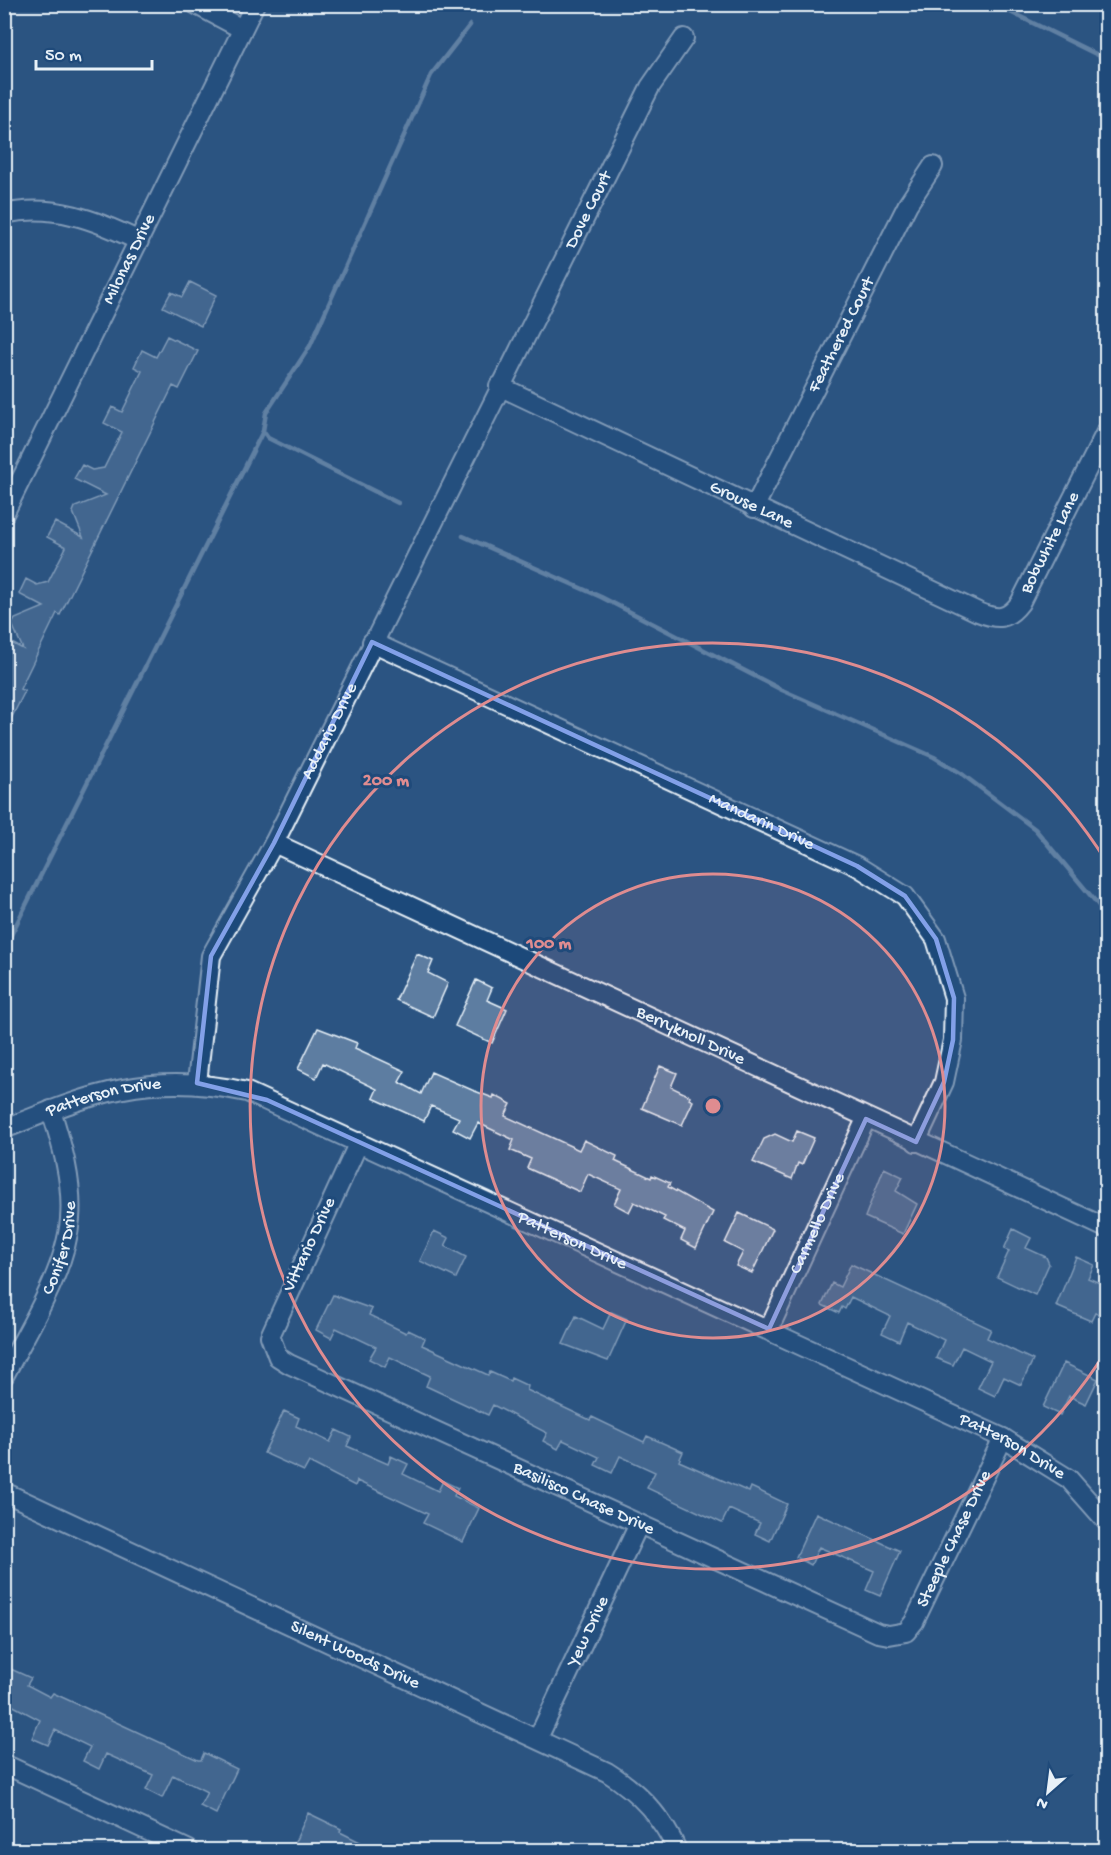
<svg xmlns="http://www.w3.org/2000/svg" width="1111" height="1855" viewBox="0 0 1111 1855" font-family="'Gochi Hand',sans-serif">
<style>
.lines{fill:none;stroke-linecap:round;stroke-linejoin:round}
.stream{stroke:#a0b6cb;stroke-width:4.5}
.building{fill:#5d7da1;stroke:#e8f1f8;stroke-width:1.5}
.street-casing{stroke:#e8f1f8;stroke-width:22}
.street{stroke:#1f4a7a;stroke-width:18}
.marked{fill:none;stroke:#82a0e8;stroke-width:4.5;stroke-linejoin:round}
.ring{fill:none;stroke:#df8c90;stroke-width:3}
.labels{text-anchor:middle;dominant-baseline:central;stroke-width:6;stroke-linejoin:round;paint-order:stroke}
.street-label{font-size:18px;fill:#e8f1f8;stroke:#1f4a7a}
.centre{fill:#df8c90;stroke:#1f4a7a;stroke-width:3}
.ring-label{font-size:18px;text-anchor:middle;font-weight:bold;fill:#df8c90;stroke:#1f4a7a;stroke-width:6;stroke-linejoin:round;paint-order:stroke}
</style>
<rect width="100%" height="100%" fill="#2b5482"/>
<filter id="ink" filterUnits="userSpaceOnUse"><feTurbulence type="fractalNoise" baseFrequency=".0167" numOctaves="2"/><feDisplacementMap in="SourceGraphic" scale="12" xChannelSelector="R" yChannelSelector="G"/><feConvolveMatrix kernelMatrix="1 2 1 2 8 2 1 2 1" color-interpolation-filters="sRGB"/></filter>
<g filter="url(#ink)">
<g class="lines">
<!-- stream -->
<path class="stream" d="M994 4 1106 59
M398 503 268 438 263 431 266 413 310 346 431 75 470 25
M463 536 601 597 782 690 934 757 962 774 1035 829 1106 914
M4 949 263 431"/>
</g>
<!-- building -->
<path class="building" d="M190 282 216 295 201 326 163 307 171 292 182 297Z
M167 336 198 351 179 389 173 386 60 615 57 613 20 689 25 691 4 733V639L23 649 12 624 15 619 44 607 19 594 26 579 37 585 48 582 66 547 47 537 55 522 83 537 73 512 75 507 106 495 74 479 82 465 92 470 104 468 122 432 104 423 112 407 122 412 142 371 134 367 142 350 156 357Z
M417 954 433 961 428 973 448 983 433 1017 396 1000Z
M476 980 492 988 487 1000 507 1009 492 1043 455 1026Z
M318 1028 357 1043 355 1048 405 1071 399 1082 421 1094 431 1072 472 1090 493 1098 494 1095 511 1104 505 1116 579 1150 584 1140 617 1156 615 1161 651 1178 652 1175 670 1183 668 1187 713 1212 696 1248 681 1240 685 1231 663 1220 665 1217 634 1202 629 1212 614 1204 621 1189 588 1174 580 1192 527 1168 531 1159 510 1150 514 1140 478 1123 470 1138 453 1129 459 1118 431 1106 424 1121 373 1098 377 1089 323 1063 316 1078 298 1069Z
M660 1066 677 1073 671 1087 690 1096 689 1099 693 1101 682 1125 642 1108Z
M797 1131 814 1138 802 1165 798 1163 792 1179 753 1162 764 1139 775 1134 792 1142Z
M884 1168 903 1177 896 1191 917 1204 903 1234 865 1217Z
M739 1213 773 1229 752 1273 736 1266 743 1252 725 1243Z
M1013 1229 1031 1238 1026 1248 1046 1257 1049 1264 1035 1295 997 1277 1009 1251 1004 1249Z
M434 1231 449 1238 445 1246 466 1257 456 1278 420 1261Z
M1076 1257 1094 1265 1088 1278 1107 1286V1296L1098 1314 1095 1313 1091 1321 1056 1306Z
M851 1264 991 1329 987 1338 1033 1360 1021 1385 1004 1377 995 1396 978 1388 991 1361 962 1347 953 1365 936 1358 944 1340 907 1322 899 1341 882 1333 890 1316 851 1297 845 1309 842 1307 839 1313 822 1305 832 1283 840 1287Z
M333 1295 372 1309 369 1315 406 1333 408 1330 425 1338 422 1345 488 1375 490 1372 510 1381 511 1378 528 1386 527 1390 590 1420 592 1417 644 1442 647 1436 683 1452 679 1461 749 1492 751 1487 787 1504 770 1541 755 1534 760 1523 729 1509 722 1523 647 1488 655 1472 620 1456 612 1473 595 1465 599 1457 563 1440 558 1449 543 1441 547 1433 493 1405 488 1415 426 1386 430 1376 390 1357 385 1367 369 1359 376 1347 336 1328 331 1338 316 1330Z
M611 1312 627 1319 608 1361 563 1344 576 1316 603 1329Z
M1064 1363 1098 1379 1086 1404 1069 1396 1060 1415 1043 1407Z
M284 1411 299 1418 296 1426 330 1442 336 1430 351 1437 347 1446 388 1464 391 1456 408 1464 403 1474 438 1491 443 1481 458 1488 454 1496 479 1508 463 1542 423 1523 428 1514 357 1481 355 1486 309 1462 304 1471 264 1453Z
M816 1513 900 1551 880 1596 866 1590 874 1571 819 1547 811 1565 796 1557Z
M4 1666 31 1678 27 1685 50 1697 53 1693 198 1760H201L204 1753 237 1769 216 1814 200 1806 207 1792 173 1775 162 1798 146 1790 153 1775 126 1763 106 1754 99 1769 83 1761 90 1747 55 1730 48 1745 32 1738 40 1720 4 1701Z
M308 1813 341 1829 340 1832 378 1851H291Z"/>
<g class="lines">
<!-- street casing -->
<g class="street-casing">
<g id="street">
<path d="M195 4 242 29"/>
<path d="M4 214C53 203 96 220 139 241"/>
<path id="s1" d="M499 386 978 612C998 620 1007 620 1020 603L1106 432"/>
<path id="s2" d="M754 508 908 204 933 166"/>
<path id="s3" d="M4 514 255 4"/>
<path id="s4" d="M372 642 857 866 905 896 936 939 954 998 953 1040 944 1082 916 1142"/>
<path id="s5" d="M274 843 1106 1228"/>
<path id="s6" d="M197 1083 211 956 274 843 650 87 684 38"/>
<path id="s7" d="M4 1129C93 1093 150 1071 247 1092L1003 1438 1069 1479 1106 1521"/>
<path id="s8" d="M359 1142 270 1336 278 1357 289 1364 878 1633 889 1635 906 1632 914 1622 1003 1438"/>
<path id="s9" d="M769 1329 866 1119"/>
<path id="s10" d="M4 1376C28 1329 66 1271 70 1219 73 1182 62 1145 51 1110"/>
<path id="s11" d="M4 1492 607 1772C639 1792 662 1816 677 1850"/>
<path id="s12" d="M538 1738 639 1524"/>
<path d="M4 1764 189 1850"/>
</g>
</g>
<!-- street -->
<use href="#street" class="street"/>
</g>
</g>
<!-- marked area -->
<path d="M0 0H1111V1855H0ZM372 642 857 866 905 896 936 939 954 998 953 1040 944 1082 916 1142 866 1119 769 1329 267 1100 197 1083 211 956 274 843Z" fill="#2b5482" fill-opacity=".55" fill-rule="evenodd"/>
<path class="marked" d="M372 642 857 866 905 896 936 939 954 998 953 1040 944 1082 916 1142 866 1119 769 1329 267 1100 197 1083 211 956 274 843Z"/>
<!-- distance rings -->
<circle cx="713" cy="1106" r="232" fill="#df8c90" fill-opacity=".12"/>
<g class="ring">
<circle cx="713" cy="1106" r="232"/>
<path d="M1106 1351A463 463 0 1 1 1106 861"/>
</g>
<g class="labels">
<!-- street labels -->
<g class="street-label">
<text stroke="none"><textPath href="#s6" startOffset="964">Dove Court</textPath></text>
<text stroke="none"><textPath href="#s3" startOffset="284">Milonas Drive</textPath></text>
<text stroke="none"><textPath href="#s2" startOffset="194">Feathered Court</textPath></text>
<text stroke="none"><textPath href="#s1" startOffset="279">Grouse Lane</textPath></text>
<text stroke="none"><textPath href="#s1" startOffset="645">Bobwhite Lane</textPath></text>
<text stroke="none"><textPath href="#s6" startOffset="382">Addario Drive</textPath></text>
<text stroke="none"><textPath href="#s4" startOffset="429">Mandarin Drive</textPath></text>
<text stroke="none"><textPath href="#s5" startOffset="459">Berryknoll Drive</textPath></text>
<text stroke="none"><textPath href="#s7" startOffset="105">Patterson Drive</textPath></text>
<text stroke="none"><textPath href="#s9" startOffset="116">Carmello Drive</textPath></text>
<text stroke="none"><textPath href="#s7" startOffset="608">Patterson Drive</textPath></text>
<text transform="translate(310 1245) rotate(-65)">Vittario Drive</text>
<text stroke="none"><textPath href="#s10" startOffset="141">Conifer Drive</textPath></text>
<text stroke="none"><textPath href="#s7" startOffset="1094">Patterson Drive</textPath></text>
<text stroke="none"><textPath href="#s8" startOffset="573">Basilisco Chase Drive</textPath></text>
<text stroke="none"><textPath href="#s8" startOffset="1030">Steeple Chase Drive</textPath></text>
<text stroke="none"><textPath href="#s12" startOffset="118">Yew Drive</textPath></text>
<text stroke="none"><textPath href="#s11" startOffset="387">Silent Woods Drive</textPath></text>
</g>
</g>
<circle cx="713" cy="1106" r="9" class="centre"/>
<g class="ring-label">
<text x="386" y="785">200 m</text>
<text x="549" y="948">100 m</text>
</g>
<!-- margin -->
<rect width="1111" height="1855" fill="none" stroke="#1f4a7a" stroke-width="24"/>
<rect x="12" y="12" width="1087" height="1831" fill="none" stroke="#e8f1f8" stroke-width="2" filter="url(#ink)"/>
<!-- north arrow -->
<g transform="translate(1048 1792) rotate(208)" stroke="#1f4a7a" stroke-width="4.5" paint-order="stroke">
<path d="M0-4.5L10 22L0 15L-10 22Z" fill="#e8f1f8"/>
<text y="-9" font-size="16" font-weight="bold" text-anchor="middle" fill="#e8f1f8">N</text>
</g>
<!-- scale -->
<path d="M36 60v9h116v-9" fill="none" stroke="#e8f1f8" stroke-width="3"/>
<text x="45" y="60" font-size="18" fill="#e8f1f8" stroke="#1f4a7a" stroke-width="4.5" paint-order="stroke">50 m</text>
</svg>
